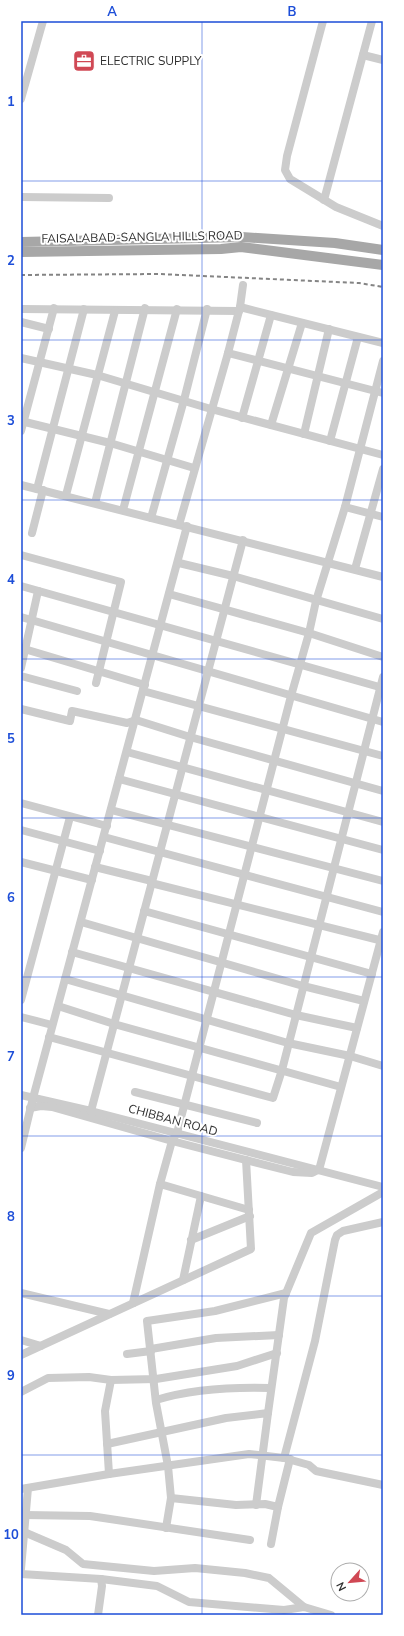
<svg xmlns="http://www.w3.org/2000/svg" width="404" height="1636" font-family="'Nunito Sans',sans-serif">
<rect width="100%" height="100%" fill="#fff"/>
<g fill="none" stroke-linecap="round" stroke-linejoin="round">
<g stroke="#ccc" stroke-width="8">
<path d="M323 21 287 156 285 170 290 179 336 207 383 226"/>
<path d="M363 55 383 60"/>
<path d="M21 99 43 21"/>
<path d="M21 197 109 198"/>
<path d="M324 200 372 21"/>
<path d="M240 307 383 343"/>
<path d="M21 309 239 311"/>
<path d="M21 322 49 329"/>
<path d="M228 353 383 393"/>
<path d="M21 358 97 375 211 409 383 455"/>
<path d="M242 418 271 315"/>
<path d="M21 421 110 443 194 468"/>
<path d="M271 425 302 323"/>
<path d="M21 431 54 308"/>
<path d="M304 434 329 329"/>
<path d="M330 441 358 337"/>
<path d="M21 485 383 577"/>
<path d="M37 489 84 309"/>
<path d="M66 495 115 311"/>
<path d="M95 503 145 308"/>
<path d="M345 507 383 517"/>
<path d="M123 510 177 309"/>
<path d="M151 518 184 400 207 309"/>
<path d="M179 525 228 353 240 307 243 285"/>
<path d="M32 533 43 490"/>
<path d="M21 555 121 582 96 683"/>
<path d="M179 563 233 576 383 619"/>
<path d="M355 569 383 469"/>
<path d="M21 586 383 688"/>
<path d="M169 594 309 633 383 657"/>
<path d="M21 617 383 722"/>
<path d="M21 648 145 685"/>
<path d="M21 668 38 591"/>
<path d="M21 676 77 691"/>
<path d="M143 691 383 756"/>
<path d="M21 709 70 721 72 711 127 723 136 720 190 737 383 791"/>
<path d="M127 752 383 822"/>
<path d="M119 779 383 850"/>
<path d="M21 803 107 826"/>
<path d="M111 810 383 881"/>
<path d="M21 830 100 851"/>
<path d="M104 837 383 912"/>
<path d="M21 862 92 880"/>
<path d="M95 867 152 881"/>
<path d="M151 883 383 941"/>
<path d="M144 911 372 974"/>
<path d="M81 922 303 986 364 1001"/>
<path d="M72 952 296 1015 357 1028"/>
<path d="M65 979 288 1043 350 1056 383 1066"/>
<path d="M21 1000 70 817"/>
<path d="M58 1006 114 1024 341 1087"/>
<path d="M21 1017 52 1025"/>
<path d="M49 1037 273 1098 282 1070 383 677"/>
<path d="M135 1092 257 1123"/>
<path d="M21 1095 91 1111 383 1187"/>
<path d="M30 1108 41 1106 52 1107 172 1141 293 1172 312 1173 318 1170"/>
<path d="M91 1111 243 540"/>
<path d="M21 1148 33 1098 187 526"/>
<path d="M319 1170 383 932"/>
<path d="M160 1184 201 1196"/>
<path d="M191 1240 250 1216"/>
<path d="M183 1280 201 1196 249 1210"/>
<path d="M21 1293 109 1314"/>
<path d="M133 1303 160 1184 172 1141 177 1133 291 696 309 633 316 601 345 507 383 361"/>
<path d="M21 1340 41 1346"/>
<path d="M151 1349 216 1338 279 1335"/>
<path d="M127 1354 151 1351"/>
<path d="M21 1355 251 1249 246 1160"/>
<path d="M21 1392 48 1378 89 1377 111 1380 156 1379 237 1366 277 1353"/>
<path d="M156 1400C192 1389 233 1387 270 1388"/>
<path d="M268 1413 284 1298 311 1233 383 1192"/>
<path d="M107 1444 226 1418 268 1413 256 1505"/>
<path d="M284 1458 315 1341 335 1240 337 1235 343 1231 383 1222"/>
<path d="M109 1474 105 1411 111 1380"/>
<path d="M21 1489 109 1474 249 1454 284 1458 309 1465 316 1471 383 1485"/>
<path d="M171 1498 236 1505 265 1504 278 1507 290 1459"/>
<path d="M25 1515 90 1516 250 1540"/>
<path d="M166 1528 171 1498 168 1466 156 1403 147 1321 215 1311 286 1293"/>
<path d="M24 1532 66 1550 83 1564 154 1571 195 1568 245 1573 269 1578 304 1607"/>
<path d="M271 1544 278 1507"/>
<path d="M21 1569 28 1488"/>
<path d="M21 1574 101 1579 157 1586 189 1602 284 1610 304 1607 331 1615"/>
<path d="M98 1615 102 1586 101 1579"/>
</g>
<g stroke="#a7a7a7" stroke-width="10">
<path d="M21 242 242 237 335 243 383 250"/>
<path d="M21 252 221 249 241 247 383 265"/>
</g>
<path stroke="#848484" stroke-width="2" stroke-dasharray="4 3" stroke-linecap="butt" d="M21 275 159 274 359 283 383 287"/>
</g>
<path fill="none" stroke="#1d4ed8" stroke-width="1" stroke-opacity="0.55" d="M202 21V1615M21 181H383M21 340H383M21 500H383M21 659H383M21 818H383M21 977H383M21 1136H383M21 1296H383M21 1455H383"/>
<defs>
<g id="office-square" transform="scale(1.15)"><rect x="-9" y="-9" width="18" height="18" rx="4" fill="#d04854" stroke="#fff"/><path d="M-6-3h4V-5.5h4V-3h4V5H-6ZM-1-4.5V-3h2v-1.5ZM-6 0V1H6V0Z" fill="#fff"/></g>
</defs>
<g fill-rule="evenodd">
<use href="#office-square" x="84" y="61"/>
</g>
<g text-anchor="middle" stroke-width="4" stroke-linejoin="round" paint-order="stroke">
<g font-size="12" fill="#2f2f2f" stroke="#fff" text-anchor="start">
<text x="100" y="65">ELECTRIC SUPPLY</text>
</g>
<g font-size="12" fill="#2f2f2f" stroke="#fff">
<text transform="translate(142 237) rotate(-1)" y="4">FAISALABAD-SANGLA HILLS ROAD</text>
<text transform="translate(173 1120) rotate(15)" y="4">CHIBBAN ROAD</text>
</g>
</g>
<rect width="404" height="1636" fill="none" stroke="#ffffff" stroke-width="44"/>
<g transform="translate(350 1582) rotate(243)"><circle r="19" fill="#ffffff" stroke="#acacac"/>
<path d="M0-3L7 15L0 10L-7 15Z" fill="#d04854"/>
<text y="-6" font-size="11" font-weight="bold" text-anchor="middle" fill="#2f2f2f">N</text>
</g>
<rect x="22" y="22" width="360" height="1592" fill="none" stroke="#1d4ed8" stroke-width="1.5"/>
<g font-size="13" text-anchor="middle" font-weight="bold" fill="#1d4ed8">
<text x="112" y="16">A</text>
<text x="292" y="16">B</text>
<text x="11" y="106">1</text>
<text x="11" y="265">2</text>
<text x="11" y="425">3</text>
<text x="11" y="584">4</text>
<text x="11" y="743">5</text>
<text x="11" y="902">6</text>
<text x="11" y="1061">7</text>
<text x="11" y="1221">8</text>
<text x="11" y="1380">9</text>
<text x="11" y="1539">10</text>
</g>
</svg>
